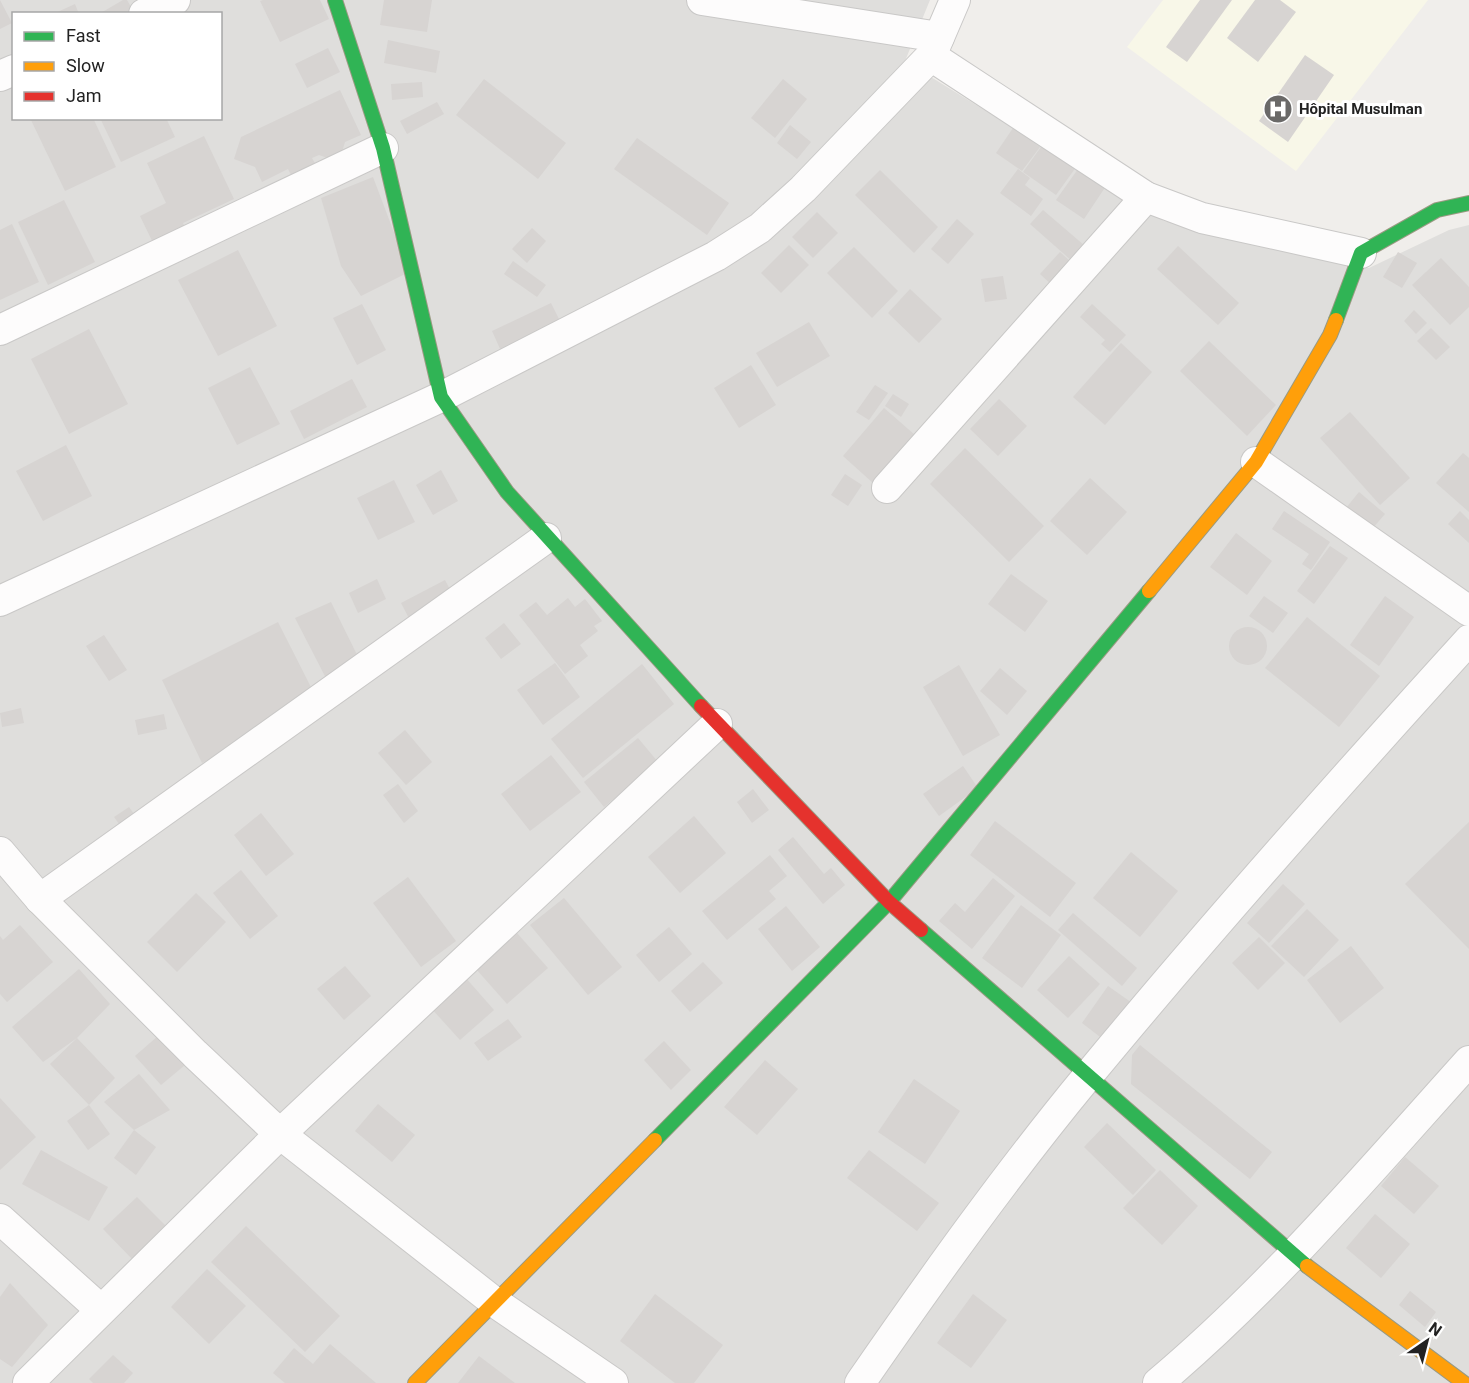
<svg xmlns="http://www.w3.org/2000/svg" width="1469" height="1383" font-family="Roboto,sans-serif">
<rect width="100%" height="100%" fill="#f0eeeb"/>
<path fill="#dfdedc" fill-rule="evenodd" d="M0 0H930L905 61 1164 221 1369 268 1449 230 1469 225V1383H0ZM14 14H220V118H14Z"/>
<path fill="#f8f7e8" d="M1163 0H1428L1296 171 1127 47Z"/>
<g fill="#d7d4d2">
<path d="M0 0 12 23 0 29Z"/>
<path d="M123 0H127L135 14H99Z"/>
<path d="M263 0H320L329 19 280 42 260 1Z"/>
<path d="M384 0H432L427 32 380 25Z"/>
<path d="M1200 0H1232L1187 62 1166 47Z"/>
<path d="M1255 0H1280L1296 12 1258 62 1227 38Z"/>
<path d="M75 4 79 14H53Z"/>
<path d="M388 40 440 51 436 73 384 63Z"/>
<path d="M328 48 340 72 307 88 295 64Z"/>
<path d="M1305 55 1334 75 1288 142 1259 121Z"/>
<path d="M484 79 566 143 538 179 456 115Z"/>
<path d="M783 79 807 99 775 138 751 118Z"/>
<path d="M422 82 423 97 392 100 391 84Z"/>
<path d="M340 90 361 135 345 142 339 162 319 155 312 158 316 165 292 177 288 169 262 182 255 167 234 159 241 137Z"/>
<path d="M437 102 444 114 407 134 400 121Z"/>
<path d="M30 118H93L116 167 65 191Z"/>
<path d="M100 118H166L175 137 121 162Z"/>
<path d="M790 125 811 142 797 159 777 143Z"/>
<path d="M1013 128 1040 147 1022 171 996 153Z"/>
<path d="M204 136 234 199 183 223 189 236 157 251 140 216 166 203 147 163Z"/>
<path d="M637 138 729 203 707 235 614 169Z"/>
<path d="M1046 140 1079 163 1056 195 1023 172Z"/>
<path d="M1083 162 1110 180 1084 219 1056 200Z"/>
<path d="M1018 169 1030 178 1025 185 1043 199 1031 216 1000 193Z"/>
<path d="M880 170 938 227 914 253 855 195Z"/>
<path d="M373 177 409 272 361 296 341 266 321 198Z"/>
<path d="M64 200 95 262 48 285 18 222Z"/>
<path d="M1043 210 1085 246 1072 261 1030 224Z"/>
<path d="M817 212 838 233 813 258 792 237Z"/>
<path d="M957 219 974 234 948 264 931 249Z"/>
<path d="M12 224 39 282 0 300V230Z"/>
<path d="M532 228 546 241 527 263 512 249Z"/>
<path d="M789 245 809 265 781 293 761 273Z"/>
<path d="M1178 246 1239 303 1218 325 1157 269Z"/>
<path d="M854 247 898 291 872 318 827 273Z"/>
<path d="M238 250 277 326 218 356 178 280Z"/>
<path d="M1060 252 1072 263 1052 285 1040 274Z"/>
<path d="M1398 252 1417 263 1402 288 1383 277Z"/>
<path d="M1441 258 1469 287V307L1450 325 1412 285Z"/>
<path d="M513 261 546 285 537 297 504 274Z"/>
<path d="M1003 276 1007 299 985 302 981 279Z"/>
<path d="M910 289 942 319 919 343 888 313Z"/>
<path d="M551 303 561 323 501 351 492 331Z"/>
<path d="M362 304 386 350 357 365 333 318Z"/>
<path d="M1092 304 1126 335 1110 352 1101 344 1105 340 1080 317Z"/>
<path d="M1414 310 1427 323 1416 334 1404 321Z"/>
<path d="M809 322 830 356 777 387 756 353Z"/>
<path d="M1431 328 1450 347 1436 360 1417 341Z"/>
<path d="M89 329 128 404 69 434 31 359Z"/>
<path d="M1209 341 1276 405 1247 436 1180 371Z"/>
<path d="M1121 343 1152 372 1105 425 1073 397Z"/>
<path d="M751 365 776 405 739 428 714 388Z"/>
<path d="M250 367 280 424 237 445 208 388Z"/>
<path d="M352 379 367 407 304 439 290 411Z"/>
<path d="M875 385 888 393 869 420 856 412Z"/>
<path d="M893 394 909 404 901 417 885 406Z"/>
<path d="M999 399 1027 426 998 456 970 429Z"/>
<path d="M884 408 915 435 873 483 843 456Z"/>
<path d="M1350 412 1410 478 1380 505 1320 438Z"/>
<path d="M66 445 92 496 43 521 16 471Z"/>
<path d="M965 448 1044 526 1009 562 930 484Z"/>
<path d="M1463 453 1469 458V512L1436 483Z"/>
<path d="M441 470 458 501 433 515 416 485Z"/>
<path d="M845 474 862 485 848 506 831 495Z"/>
<path d="M1090 478 1127 512 1087 555 1050 521Z"/>
<path d="M394 480 415 522 378 540 357 498Z"/>
<path d="M1359 492 1385 514 1372 529 1346 508Z"/>
<path d="M1284 511 1330 542 1311 570 1302 564 1309 554 1272 529Z"/>
<path d="M1460 511 1469 520V543L1448 524Z"/>
<path d="M1236 533 1272 561 1247 595 1210 567Z"/>
<path d="M1330 546 1348 558 1314 604 1297 591Z"/>
<path d="M1011 574 1048 601 1025 632 988 604Z"/>
<path d="M377 579 386 599 358 613 349 593Z"/>
<path d="M445 580 456 601 412 624 401 603Z"/>
<path d="M1264 596 1288 613 1273 633 1249 616Z"/>
<path d="M1385 596 1414 617 1379 666 1350 645Z"/>
<path d="M568 598 575 607 585 599 602 621 594 626 598 631 580 645 588 656 565 674 519 615 536 602 547 615Z"/>
<path d="M331 602 363 667 329 684 295 618Z"/>
<path d="M1307 617 1380 676 1339 727 1265 668Z"/>
<path d="M278 622 319 703 202 763 162 680Z"/>
<path d="M504 623 521 644 501 659 485 638Z"/>
<circle cx="1248" cy="646" r="19"/>
<path d="M104 635 127 670 109 681 86 646Z"/>
<path d="M555 663 580 697 543 725 517 690Z"/>
<path d="M642 664 674 704 583 778 551 739Z"/>
<path d="M959 665 1000 735 963 756 923 687Z"/>
<path d="M1000 668 1027 691 1007 715 980 691Z"/>
<path d="M21 708 24 723 2 727 0 713Z"/>
<path d="M164 714 167 729 138 735 135 720Z"/>
<path d="M405 730 432 762 406 785 378 753Z"/>
<path d="M638 738 658 762 604 807 584 782Z"/>
<path d="M551 755 581 792 530 831 501 794Z"/>
<path d="M963 766 978 788 939 816 923 794Z"/>
<path d="M398 784 418 811 404 823 383 795Z"/>
<path d="M753 789 769 810 752 823 737 802Z"/>
<path d="M129 807 137 818 130 839 114 817Z"/>
<path d="M261 813 294 854 266 876 234 835Z"/>
<path d="M694 816 726 853 680 893 648 857Z"/>
<path d="M995 821 1076 883 1050 917 970 855Z"/>
<path d="M1469 822V949L1405 884Z"/>
<path d="M793 837 824 874 831 868 845 885 823 904 778 850Z"/>
<path d="M1131 852 1178 891 1140 937 1093 898Z"/>
<path d="M770 855 787 876 769 891 776 899 727 940 702 911Z"/>
<path d="M241 870 278 916 250 939 213 893Z"/>
<path d="M408 877 456 941 421 967 373 903Z"/>
<path d="M993 878 1015 896 972 949 939 921 955 903 965 912Z"/>
<path d="M1283 884 1305 904 1269 943 1247 923Z"/>
<path d="M196 893 226 922 177 972 147 942Z"/>
<path d="M564 898 622 967 588 995 530 925Z"/>
<path d="M1021 905 1061 935 1022 988 982 958Z"/>
<path d="M786 906 820 947 792 971 758 929Z"/>
<path d="M1307 909 1339 940 1304 977 1271 946Z"/>
<path d="M1073 913 1137 968 1122 986 1058 930Z"/>
<path d="M20 925 53 962 7 1002 0 994V936L3 940Z"/>
<path d="M669 927 692 954 659 982 636 955Z"/>
<path d="M517 933 548 968 507 1004 476 969Z"/>
<path d="M1259 937 1285 963 1258 990 1232 963Z"/>
<path d="M1351 946 1384 988 1340 1023 1307 980Z"/>
<path d="M1069 956 1100 984 1068 1018 1037 990Z"/>
<path d="M703 962 723 983 690 1012 671 991Z"/>
<path d="M345 966 371 996 344 1020 317 989Z"/>
<path d="M79 969 110 1004 77 1038 115 1078 89 1105 50 1064 77 1038 43 1062 12 1027Z"/>
<path d="M465 977 494 1010 460 1040 431 1008Z"/>
<path d="M1108 986 1135 1005 1108 1043 1082 1023Z"/>
<path d="M508 1019 522 1037 488 1061 474 1043Z"/>
<path d="M158 1036 185 1065 161 1085 135 1056Z"/>
<path d="M664 1041 691 1070 671 1090 644 1060Z"/>
<path d="M1140 1045 1272 1152 1250 1179 1131 1084 1132 1055Z"/>
<path d="M765 1060 798 1089 757 1135 724 1107Z"/>
<path d="M139 1074 170 1110 134 1130 104 1102Z"/>
<path d="M914 1079 960 1111 925 1164 878 1132Z"/>
<path d="M0 1098 36 1137 0 1170Z"/>
<path d="M378 1104 415 1135 392 1162 355 1131Z"/>
<path d="M89 1105 110 1134 88 1150 67 1121Z"/>
<path d="M1107 1123 1156 1170 1133 1195 1084 1147Z"/>
<path d="M134 1130 156 1147 136 1175 114 1158Z"/>
<path d="M41 1150 108 1187 89 1221 22 1184Z"/>
<path d="M869 1150 939 1203 917 1231 847 1178Z"/>
<path d="M1405 1157 1439 1186 1414 1214 1381 1186Z"/>
<path d="M1160 1170 1198 1206 1162 1245 1123 1208Z"/>
<path d="M137 1197 169 1229 135 1262 103 1229Z"/>
<path d="M1375 1214 1410 1244 1381 1278 1346 1248Z"/>
<path d="M246 1226 340 1316 305 1352 211 1262Z"/>
<path d="M207 1269 246 1306 209 1344 171 1307Z"/>
<path d="M10 1283 48 1325 12 1367 0 1359V1297Z"/>
<path d="M1410 1291 1436 1312 1425 1327 1399 1305Z"/>
<path d="M655 1294 723 1345 694 1383H675L620 1341Z"/>
<path d="M973 1294 1007 1320 971 1368 937 1343Z"/>
<path d="M330 1344 376 1383H285L273 1373 294 1348 313 1364Z"/>
<path d="M113 1355 133 1373 124 1383H93L89 1379Z"/>
<path d="M479 1356 515 1383H458Z"/>
</g>
<g fill="none" stroke-linecap="round" stroke-linejoin="round">
<g stroke="#c9c8c7" stroke-width="32">
<g id="street">
<path d="M702 0 939 37"/>
<path d="M144 14 175 0"/>
<path d="M931 56 1146 197 1202 218 1361 253"/>
<path d="M0 76 14 70"/>
<path d="M0 330 383 148"/>
<path d="M1256 462 1469 611"/>
<path d="M887 488 1146 197"/>
<path d="M0 601 441 397 716 256 760 228 803 189 931 56 955 0"/>
<path d="M0 852 40 899 195 1054 280 1134 493 1301 613 1383"/>
<path d="M40 899 546 538"/>
<path d="M0 1219 101 1310"/>
<path d="M28 1383 280 1134 717 724"/>
<path d="M860 1383C932 1279 1006 1175 1087 1077 1210 928 1339 783 1469 640"/>
<path d="M1158 1383C1272 1287 1369 1172 1469 1061"/>
</g>
</g>
<g stroke="#999a82" stroke-width="16">
<g id="fast">
<path d="M335 0 383 148 441 397 507 492 701 706"/>
<path d="M1336 320 1361 253 1437 210 1469 203"/>
<path d="M921 930 1307 1266"/>
<path d="M655 1140 889 902 1149 591"/>
</g>
</g>
<g stroke="#999a82" stroke-width="16">
<g id="slow">
<path d="M1149 591 1256 462 1330 335 1336 320"/>
<path d="M1307 1266 1464 1383"/>
<path d="M415 1383 655 1140"/>
</g>
</g>
<g stroke="#999a82" stroke-width="16">
<path id="jam" d="M701 706 889 902 921 930"/>
</g>
<use href="#street" stroke="#fdfcfc" stroke-width="30"/>
<use href="#fast" stroke="#30b455" stroke-width="14"/>
<use href="#slow" stroke="#ff9f0a" stroke-width="14"/>
<use href="#jam" stroke="#e5322d" stroke-width="14"/>
</g>
<defs>
<g id="hospital-disc" transform="scale(1.5)"><circle r="9.5" fill="#6a6968" stroke="#fff"/><path d="M-5-5h3v3.5h4V-5h3V5h-3V1.5h-4V5h-3Z" fill="#fff"/></g>
</defs>
<g fill-rule="evenodd">
<use href="#hospital-disc" x="1278" y="109"/>
</g>
<g text-anchor="middle" stroke-width="6" stroke-linejoin="round" paint-order="stroke">
<g font-size="15" font-weight="bold" fill="#222" stroke="#fff" text-anchor="start">
<text x="1299" y="114">Hôpital Musulman</text>
</g>
</g>
<rect x="12" y="12" width="210" height="108" fill="#ffffff" stroke="#a7a7a7" stroke-width="1.5"/>
<rect x="24" y="32" width="30" height="9" fill="#30b455" stroke="#a7a7a7" stroke-width="1.5"/>
<text x="66" y="42" font-size="18" fill="#222222">Fast</text>
<rect x="24" y="62" width="30" height="9" fill="#ff9f0a" stroke="#a7a7a7" stroke-width="1.5"/>
<text x="66" y="72" font-size="18" fill="#222222">Slow</text>
<rect x="24" y="92" width="30" height="9" fill="#e5322d" stroke="#a7a7a7" stroke-width="1.5"/>
<text x="66" y="102" font-size="18" fill="#222222">Jam</text>
<g transform="translate(1427 1341) rotate(35)" stroke="#ffffff" stroke-width="4.5" paint-order="stroke">
<path d="M0-4.5L10 22L0 15L-10 22Z" fill="#222222"/>
<text y="-9" font-size="16" font-weight="bold" text-anchor="middle" fill="#222222">N</text>
</g>
</svg>
